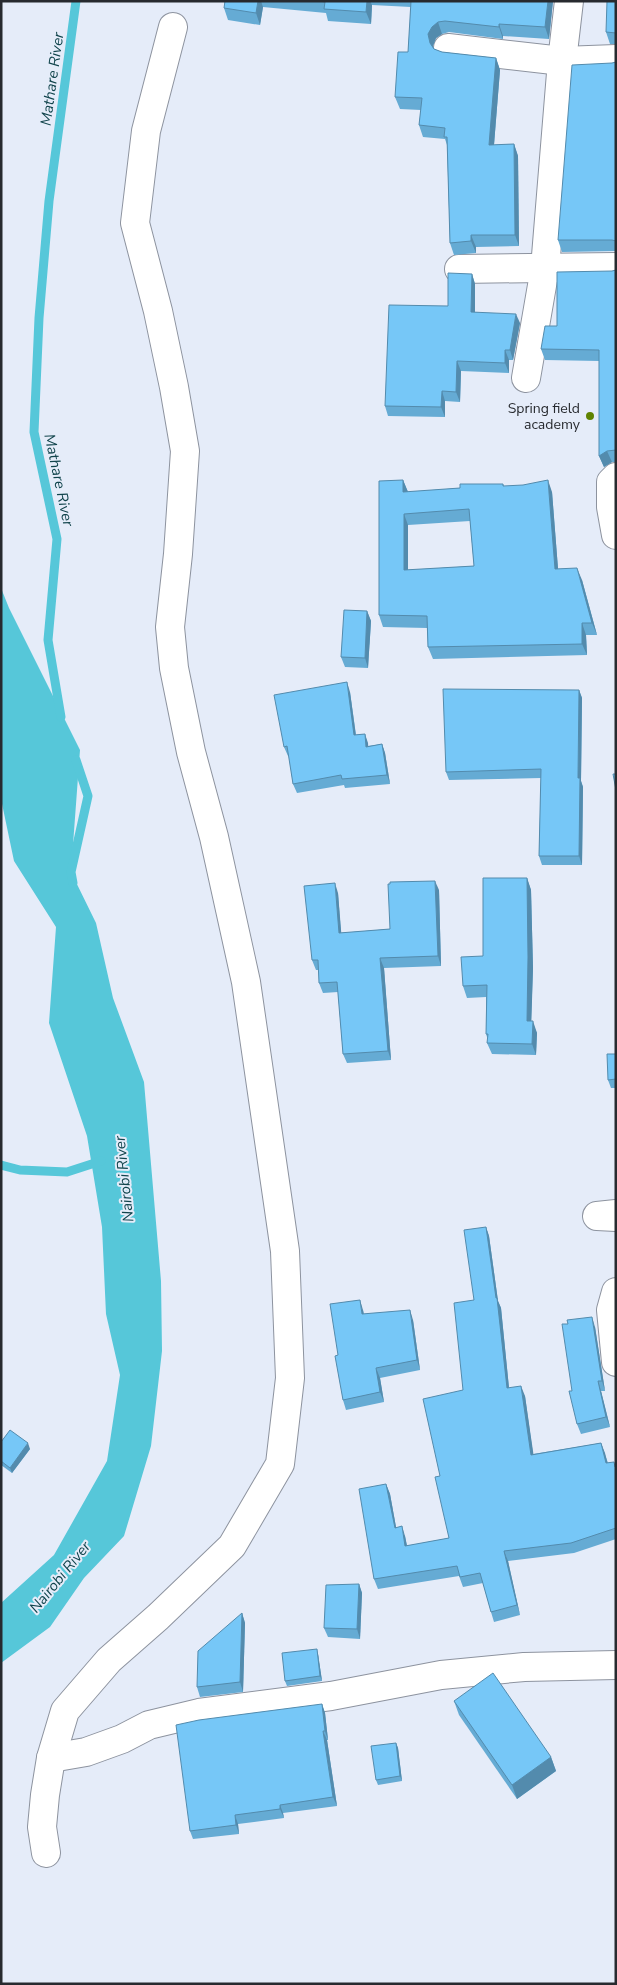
<svg xmlns="http://www.w3.org/2000/svg" width="617" height="1985" font-family="'Nunito Sans',sans-serif">
<rect width="100%" height="100%" fill="#e5ecf9"/>
<path fill="#56c7d9" d="M1 588 9 608 80 750 71 872 96 923 113 998 144 1082 161 1281 162 1351 151 1446 124 1536 84 1578 50 1627 1 1663V1603L54 1555 107 1461 120 1375 106 1314 102 1227 87 1136 49 1023 56 927 14 861 1 799Z"/>
<g fill="none" stroke-linecap="round" stroke-linejoin="round">
<g stroke="#56c7d9" stroke-width="9">
<path d="M61 717 48 640 57 539 34 432 39 318 49 201 76 1"/>
<path d="M73 883 71 872 88 796 76 760"/>
<path d="M1 1165 20 1170 67 1172 101 1161"/>
</g>
<g stroke="#8d939f" stroke-width="30">
<g id="minor">
<path d="M448 48 562 61 616 59"/>
<path d="M459 269 616 267"/>
<path d="M526 378 545 268 562 61 569 1"/>
<path d="M616 477 611 482V507L616 535"/>
<path d="M616 1214 597 1216 616 1217"/>
<path d="M616 1292 611 1310 616 1362"/>
<path d="M51 1758 86 1752 122 1739 149 1725 199 1713 331 1696 441 1675 524 1667 616 1665"/>
<path d="M46 1853 42 1827 45 1795 51 1758 65 1711 109 1660 158 1617 232 1546 280 1464 290 1378 285 1251 246 982 214 837 191 752 174 668 170 627 178 554 185 451 174 387 158 311 135 223 146 131 173 27"/>
</g>
</g>
<use href="#minor" stroke="#fff" stroke-width="28"/>
</g>
<g fill="#65abd4" fill-rule="evenodd">
<path d="M225 1H553L549 39 503 36V39L449 32 442 34 436 38 433 46 434 49 442 52 496 58 500 70 494 145 514 144 518 156 519 246 476 247V253L454 255 450 243 447 145 445 139 423 137 419 125 421 110 400 109 395 97 408 52 411 7 372 5 371 24 328 21 326 13 263 7 260 25 228 20 224 8Z"/>
<path d="M616 1V44H610L606 32Z"/>
<path d="M616 62V251L562 252 558 240 612 63Z"/>
<path d="M616 270V462H612L604 467 599 456V361L545 360 541 349 557 326 612 271Z"/>
<path d="M472 274 475 284V312L520 323 513 360H509V373L461 371 460 402 445 401V417L388 416 385 406 448 306Z"/>
<path d="M403 480 408 492 460 488 503 484 504 486 552 492 558 569 582 580 597 635H586L587 655 433 659 428 647 427 628 383 627 379 615ZM470 521 474 566 408 570V525Z"/>
<path d="M367 611 371 621 368 668 345 667 341 657Z"/>
<path d="M579 690 582 698 581 781 583 787 582 865H542L539 856 541 778 449 780 446 772Z"/>
<path d="M350 692 356 735 365 734 368 746 382 744 385 753 390 784 345 788 344 785 297 793 293 784 289 756H288L284 747Z"/>
<path d="M527 878 531 890 533 968 531 1021 537 1033 536 1055 492 1054 487 1043 488 1040 486 1034V997L467 998 463 986 483 956Z"/>
<path d="M439 890 441 966 384 968 391 1060 347 1063 343 1054 338 992 323 993 319 983V970H316L312 960 338 893 341 933 390 929Z"/>
<path d="M616 1054V1088H611L608 1080Z"/>
<path d="M486 1227 489 1236 498 1301 501 1308 509 1388 525 1396 533 1454 601 1443 608 1463 616 1466V1539L574 1553 508 1561 520 1615 494 1622 491 1612 483 1583 463 1587 459 1576 378 1589 374 1579 386 1484 390 1494 396 1527 405 1536 407 1546 449 1538 440 1476 463 1390 474 1300Z"/>
<path d="M363 1310 364 1314 413 1320 420 1370 380 1378 384 1402 346 1410 343 1400 338 1355Z"/>
<path d="M595 1327 605 1391H601L610 1427 581 1434 577 1424 572 1391Z"/>
<path d="M1 1442 30 1449 12 1473 1 1465Z"/>
<path d="M359 1584 362 1593 360 1639 328 1637 324 1628Z"/>
<path d="M242 1613 245 1623 243 1692 200 1697 197 1687Z"/>
<path d="M318 1654 322 1681 287 1686 285 1681Z"/>
<path d="M454 1701 551 1757 556 1771 517 1799 459 1715Z"/>
<path d="M322 1704 325 1713 328 1740H327L337 1806 283 1813 284 1818 238 1824 239 1834 193 1839 190 1831Z"/>
<path d="M396 1743 398 1748 402 1781 378 1785 376 1780Z"/>
</g>
<g fill="#538bad">
<path d="M258 1H261L263 7 260 25 256 13Z"/>
<path d="M367 1H370L372 5 371 24 366 12Z"/>
<path d="M548 1H553L549 39 545 27Z"/>
<path d="M438 22 442 34 436 38 433 46 434 55 430 43 428 34 432 27Z"/>
<path d="M499 24 503 36V39L499 27Z"/>
<path d="M496 58 500 70 493 157 489 145Z"/>
<path d="M514 144 518 156 519 246 515 235Z"/>
<path d="M471 235 476 247V253L471 241Z"/>
<path d="M472 274 475 284V322L471 312Z"/>
<path d="M516 314 520 323 513 360 510 350Z"/>
<path d="M505 350 509 360V373L505 363Z"/>
<path d="M457 361 461 371 460 402 456 392Z"/>
<path d="M442 391 445 401V417L441 407Z"/>
<path d="M607 451 612 462 604 467 599 456Z"/>
<path d="M403 480 408 492H403Z"/>
<path d="M548 480 552 492 559 581 555 569Z"/>
<path d="M404 514 408 525V582L404 570Z"/>
<path d="M577 568 582 580 597 635 592 623Z"/>
<path d="M367 611 371 621 368 668 365 658Z"/>
<path d="M582 623 586 635 587 655 582 644Z"/>
<path d="M347 682 350 692 357 744 354 735Z"/>
<path d="M579 690 582 698 581 781 583 787 582 865 579 856 578 778Z"/>
<path d="M365 734 368 743 369 756 366 747Z"/>
<path d="M382 744 385 753 390 784 387 775Z"/>
<path d="M527 878 531 890 533 968 531 1033 527 1021Z"/>
<path d="M435 881 439 890 441 966 438 956Z"/>
<path d="M335 883 338 893 342 942 339 933Z"/>
<path d="M380 958 384 968 391 1060 388 1051Z"/>
<path d="M533 1021 537 1033 536 1055 532 1044Z"/>
<path d="M486 1227 489 1236 498 1301 501 1308 510 1398 507 1388 496 1298Z"/>
<path d="M360 1300 363 1310 365 1324 362 1314Z"/>
<path d="M410 1310 413 1320 420 1370 417 1360Z"/>
<path d="M592 1317 595 1327 605 1391 602 1381Z"/>
<path d="M376 1368 380 1378 384 1402 380 1392Z"/>
<path d="M598 1381 601 1391 610 1427 606 1417Z"/>
<path d="M521 1386 525 1396 535 1465 531 1455Z"/>
<path d="M28 1443 30 1449 12 1473 10 1468Z"/>
<path d="M601 1443 605 1453 610 1473 606 1463Z"/>
<path d="M386 1484 390 1494 398 1538 395 1528Z"/>
<path d="M402 1526 405 1536 409 1556 405 1546Z"/>
<path d="M504 1551 508 1561 520 1615 517 1605Z"/>
<path d="M359 1584 362 1593 360 1639 357 1629Z"/>
<path d="M242 1613 245 1623 243 1692 240 1682Z"/>
<path d="M317 1649 318 1654 322 1681 320 1676Z"/>
<path d="M322 1704 325 1713 328 1740 325 1731Z"/>
<path d="M323 1731 327 1740 337 1806 333 1797Z"/>
<path d="M396 1743 398 1748 402 1781 400 1776Z"/>
<path d="M551 1757 556 1771 517 1799 512 1785Z"/>
<path d="M280 1805 283 1813 284 1818 280 1809Z"/>
<path d="M235 1815 238 1824 239 1834 236 1825Z"/>
</g>
<g fill="#76c7f7" stroke="#538bad" fill-rule="evenodd">
<path d="M225 1H258L256 13 224 8Z"/>
<path d="M319 1H367L366 12 324 9 325 2Z"/>
<path d="M411 1H548L545 27 499 24V27L445 21 438 22 432 27 428 34 430 43 434 49 442 52 496 58 489 145 514 144 515 235H471V241L450 243 447 137H444L445 128 419 125 422 98 395 97 398 52H408Z"/>
<path d="M607 1H616V33L606 32Z"/>
<path d="M616 62V241L612 240H558L572 65 612 63Z"/>
<path d="M616 270V450L607 451 599 456V350L541 349 545 326H557V272L612 271Z"/>
<path d="M448 273 472 274 471 312 516 314 510 350H505V363L457 361 456 392 442 391 441 407 385 406 389 305 448 306Z"/>
<path d="M403 480V492L460 488V484H503V486L523 485 548 480 555 569 577 568 592 623H582V644L428 647 427 616 379 615V481ZM469 509 474 566 404 570V514Z"/>
<path d="M344 610 367 611 365 658 341 657Z"/>
<path d="M347 682 354 735 365 734 366 747 382 744 387 775 342 779 341 775 293 784 287 746 284 747 274 695Z"/>
<path d="M443 689 579 690 578 778H580L579 856H539L541 769 446 772Z"/>
<path d="M613 774H616V790Z"/>
<path d="M483 878H527L528 957 527 1021H533L532 1044 487 1043 488 1034H486L487 985 463 986 461 957 483 956Z"/>
<path d="M435 881 438 956 380 958 388 1051 343 1054 337 982 319 983 318 960H312L304 886 335 883 339 933 390 929 388 884H390V882Z"/>
<path d="M607 1054H616V1079L608 1080Z"/>
<path d="M486 1227 496 1298H497L507 1388 521 1386 531 1455 601 1443 606 1463 614 1462 615 1467H616V1528L571 1543 504 1551 517 1605 491 1612 480 1573 460 1577 457 1566 374 1579 359 1489 386 1484 395 1528 402 1526 405 1546 449 1538 435 1477 440 1476 423 1399 463 1390 454 1303 474 1300 464 1230Z"/>
<path d="M360 1300 362 1314 410 1310 417 1360 376 1368 380 1392 343 1400 335 1356 338 1355 330 1304Z"/>
<path d="M592 1317 602 1381H598L606 1417 577 1424 569 1391H572L562 1324H568L567 1320Z"/>
<path d="M10 1430 28 1443 10 1468 1 1461V1442Z"/>
<path d="M359 1584 357 1629 324 1628 326 1585Z"/>
<path d="M242 1613 240 1682 197 1687 198 1651Z"/>
<path d="M317 1649 320 1676 285 1681 282 1653Z"/>
<path d="M493 1673 551 1757 512 1785 454 1701Z"/>
<path d="M322 1704 325 1731H323L333 1797 280 1805V1809L235 1815 236 1825 190 1831 176 1725 199 1720Z"/>
<path d="M396 1743 400 1776 376 1780 371 1746Z"/>
</g>
<circle fill="#5f8301" stroke="#e5ecf9" stroke-width="2" cx="590" cy="416" r="5"/>
<g text-anchor="middle" stroke-width="4" stroke-linejoin="round" paint-order="stroke">
<g font-size="14" fill="#272a2f" stroke="#e5ecf9" text-anchor="end">
<text x="580" y="413">Spring field<tspan x="580" dy="16">academy</tspan></text>
</g>
<g font-size="15" font-style="italic" fill="#11444c" stroke="#e5ecf9">
<text transform="translate(52 79) rotate(-82)" y="5">Mathare River</text>
<text transform="translate(59 480) rotate(78)" y="5">Mathare River</text>
<text transform="translate(124 1179) rotate(-96)" y="5">Nairobi River</text>
<text transform="translate(60 1577) rotate(-51)" y="5">Nairobi River</text>
</g>
</g>
<rect width="617" height="1985" fill="none" stroke="#272a2f" stroke-width="5"/>
</svg>
